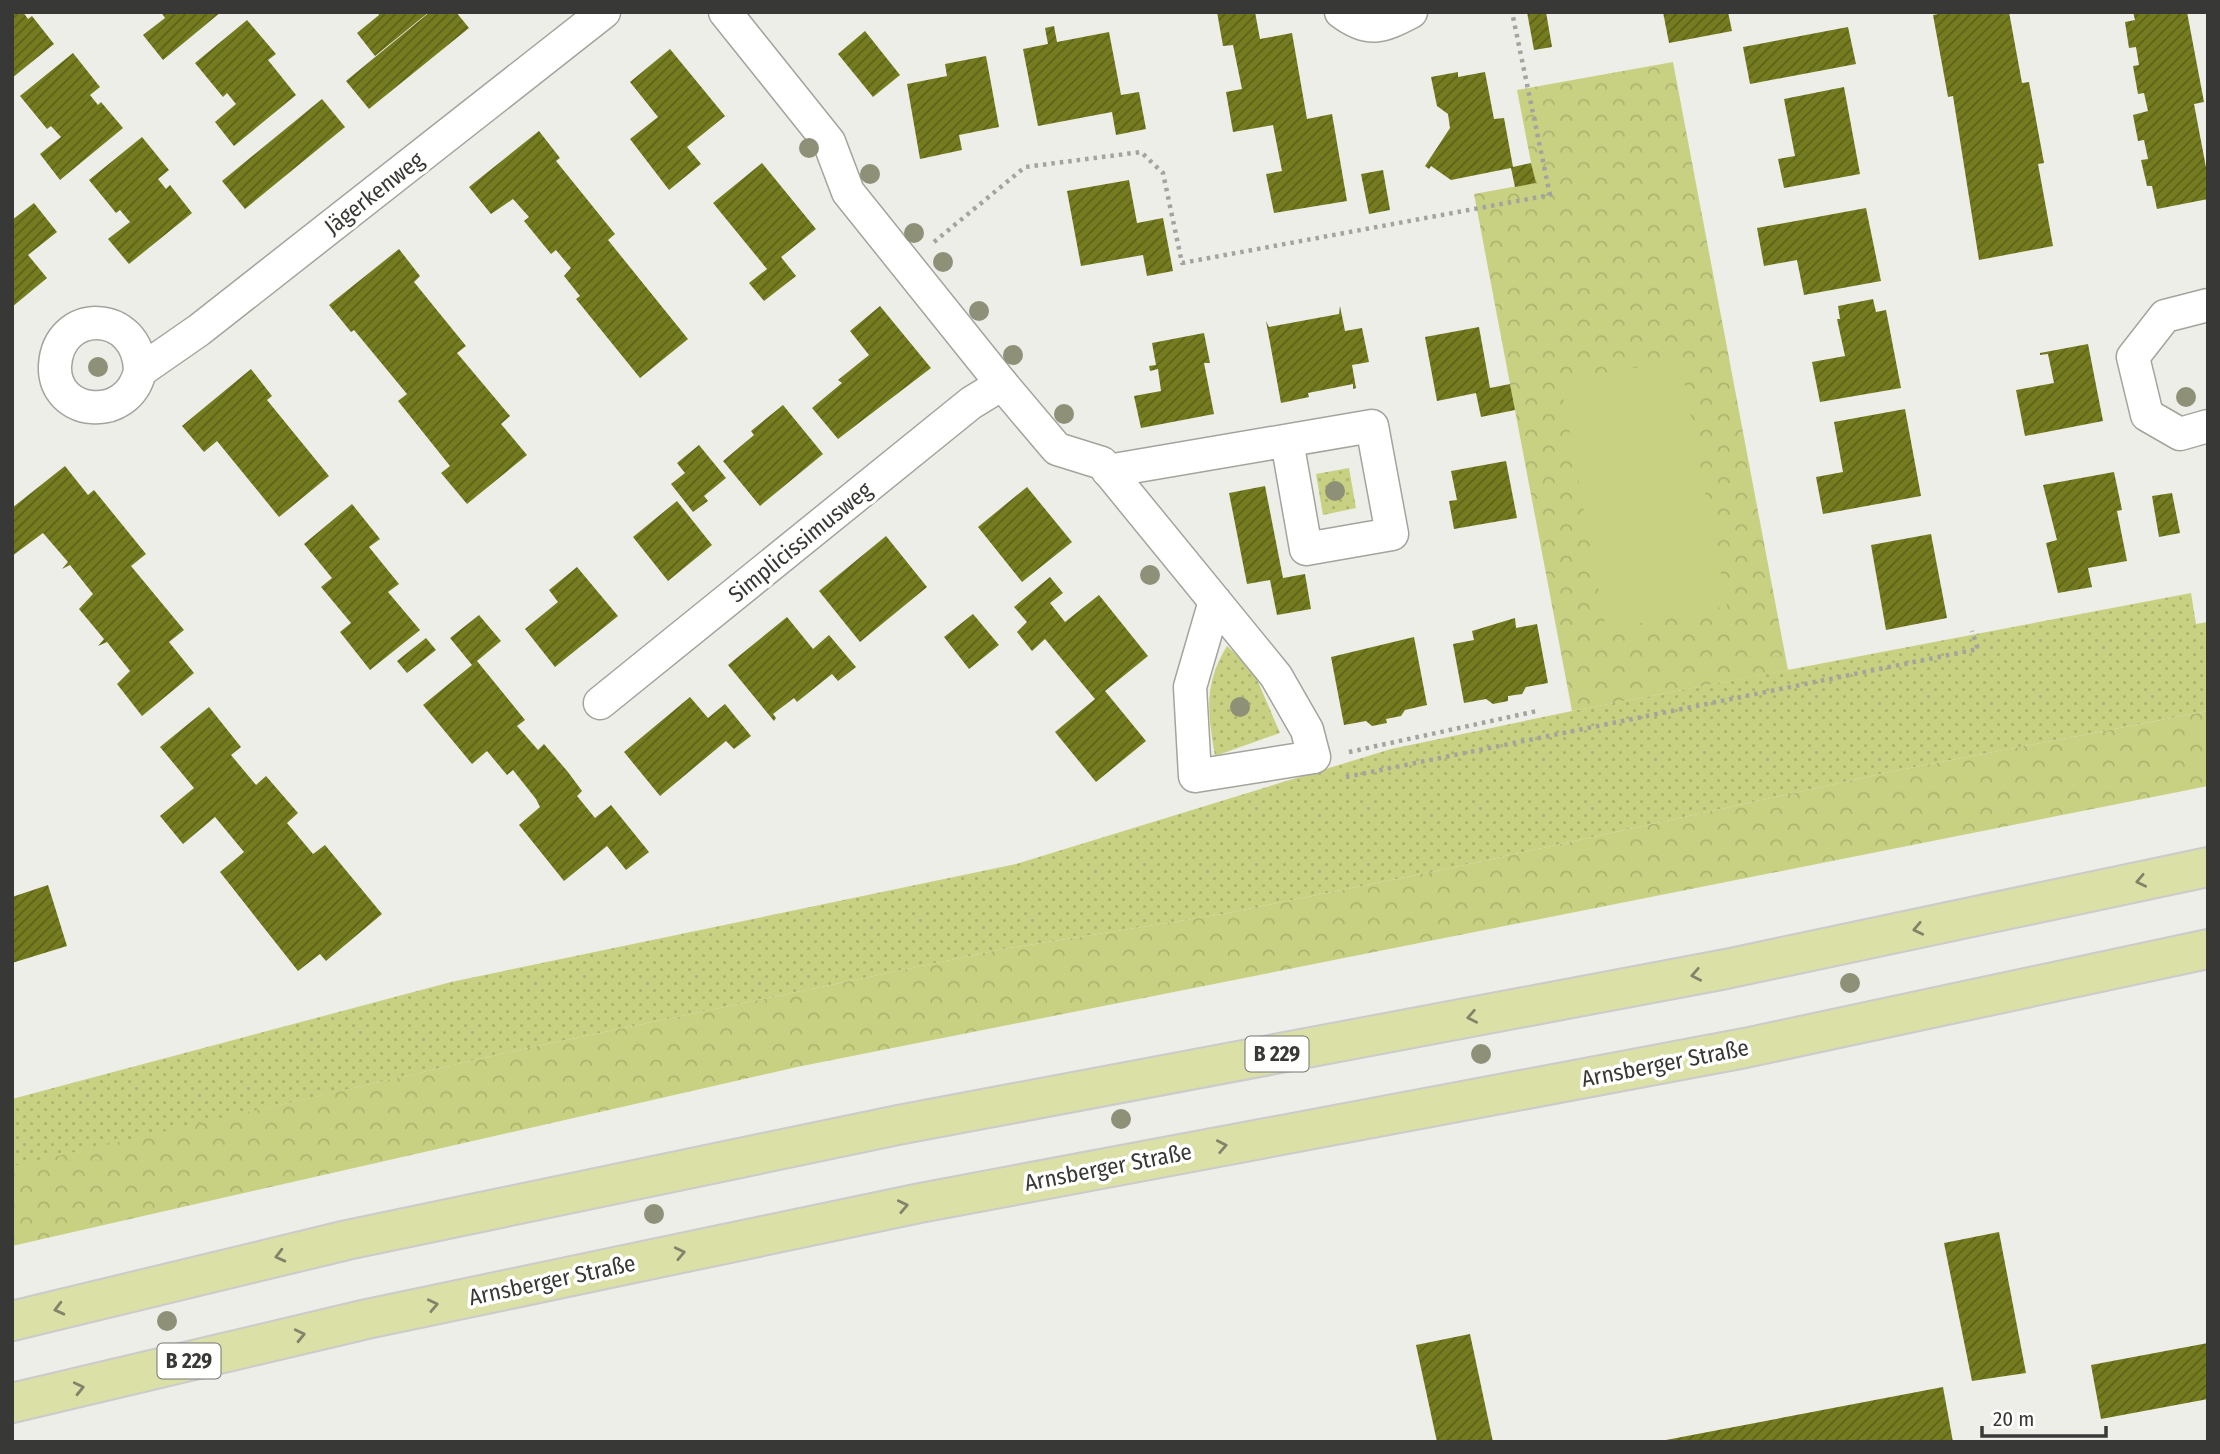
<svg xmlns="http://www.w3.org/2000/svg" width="2220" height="1454" font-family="'Fira Sans Condensed',sans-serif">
<defs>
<pattern id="grass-dots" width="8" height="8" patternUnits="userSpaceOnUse" patternTransform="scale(1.75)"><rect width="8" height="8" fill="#c8d181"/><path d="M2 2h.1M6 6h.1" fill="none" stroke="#adb470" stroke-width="1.8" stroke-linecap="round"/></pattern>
<pattern id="forest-crowns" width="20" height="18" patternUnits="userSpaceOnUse" patternTransform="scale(1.75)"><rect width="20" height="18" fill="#c8d181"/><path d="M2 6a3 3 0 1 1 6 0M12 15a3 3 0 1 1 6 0" fill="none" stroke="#adb470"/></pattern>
<pattern id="building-hatch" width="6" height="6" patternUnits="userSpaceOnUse" patternTransform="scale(1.75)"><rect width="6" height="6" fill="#757c1f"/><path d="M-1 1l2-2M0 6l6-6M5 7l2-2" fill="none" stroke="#5c611b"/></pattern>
</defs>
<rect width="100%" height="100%" fill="#edeee7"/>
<g fill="url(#grass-dots)">
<path d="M1349 468 1356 508 1323 515 1316 474Z"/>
<path d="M2191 593 2196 624 2208 622V711L1894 771 1446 869 1223 914 1003 949 523 1049 12 1167V1099L451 982 1016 864 1391 749 1572 711Z"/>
<path d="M1227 646 1253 670 1280 733 1215 756C1208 713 1203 685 1227 646Z"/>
</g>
<g fill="url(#forest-crowns)">
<path d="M1673 62 1788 670 1572 711 1474 194 1535 183 1517 90Z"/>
<path d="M2208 711V786L797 1067 12 1246 14 1166 523 1049 1003 949 1223 914 1446 869 1894 771Z"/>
</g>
<path fill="#c8d181" d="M1680 360 1727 606 1606 630 1560 381Z"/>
<g fill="url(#building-hatch)">
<path d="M12 12H23L28 19 32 16 54 44 12 78Z"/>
<path d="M161 12H221L163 60 143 35 165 18Z"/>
<path d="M377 12H429L375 56 357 33 379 15Z"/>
<path d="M430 12H456L469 28 369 109 346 81Z"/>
<path d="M1217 12H1255L1260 39 1292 33 1307 119 1332 114 1347 201 1274 213 1266 174 1282 171 1273 125 1233 132 1226 92 1242 89 1233 45 1223 46Z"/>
<path d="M1527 12H1546L1552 47 1534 50Z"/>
<path d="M1663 12H1728L1732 31 1669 43Z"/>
<path d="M1949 12H2009L2022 83 2029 82 2044 163 2038 164 2053 246 1979 260 1953 96 1948 97 1933 15Z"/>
<path d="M2133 12H2187L2204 102 2194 104 2208 178V199L2157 209 2152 186H2147L2141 160 2148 159 2144 140 2138 141 2133 115 2148 111 2144 93 2138 94 2133 66 2139 65 2136 47 2129 48 2125 22 2135 20Z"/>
<path d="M247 20 276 54 268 60 296 95 234 146 215 122 236 104 227 93 223 97 195 63Z"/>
<path d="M1054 26 1057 42 1109 32 1121 95 1139 92 1146 129 1116 135 1112 112 1038 126 1023 49 1048 44 1045 28Z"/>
<path d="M1848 27 1856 64 1750 84 1743 47Z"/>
<path d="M865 31 900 75 873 97 838 54Z"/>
<path d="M670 49 725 116 687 147 701 164 669 190 630 139 658 117 630 82Z"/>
<path d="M73 53 100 87 90 95 98 105 101 102 123 128 60 180 40 154 61 137 51 126 47 129 20 96Z"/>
<path d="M986 56 999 127 959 135 962 150 920 159 907 84 947 76 945 64Z"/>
<path d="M1458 72V77L1485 72 1494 119 1504 118 1513 167 1531 163 1536 183 1515 187 1511 168 1451 180 1431 166 1429 169 1425 166 1450 128 1448 114 1437 106 1431 77Z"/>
<path d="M1844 87 1860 174 1784 188 1778 159 1795 156 1784 99Z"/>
<path d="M322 99 345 127 245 209 222 181Z"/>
<path d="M539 131 560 158 556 161 615 234 608 240 688 339 640 378 576 299 580 296 564 276 571 268 556 250 551 254 524 221 529 217 513 199 491 214 469 187Z"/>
<path d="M142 137 169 170 158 179 166 189 170 185 192 213 129 264 108 239 130 222 120 210 116 213 89 180Z"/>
<path d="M762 163 816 229 781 257 796 276 764 301 749 283 767 269 713 203Z"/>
<path d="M1383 170 1390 210 1369 214 1361 174Z"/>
<path d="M1129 180 1137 223 1163 218 1173 271 1147 276 1143 255 1081 266 1067 191Z"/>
<path d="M34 203 57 232 28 255 47 278 12 307V220Z"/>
<path d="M1866 208 1881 281 1804 295 1797 260 1764 266 1757 228Z"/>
<path d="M399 249 420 276 414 282 466 346 457 353 510 416 501 424 527 455 467 504 441 473 450 466 398 401 407 394 354 330 351 332 329 305Z"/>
<path d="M1873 299 1876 312 1886 310 1901 388 1820 402 1812 362 1845 356 1837 319H1840L1838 306Z"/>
<path d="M880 306 931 368 838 439 812 408 842 383 838 380 869 355 850 331Z"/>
<path d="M1340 306 1345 331 1362 328 1369 362 1352 365 1356 388 1353 389V384L1308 393 1309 397 1281 403 1266 321 1269 327 1339 314Z"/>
<path d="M1479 327 1490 388 1510 384 1515 410 1481 417 1476 393 1437 401 1425 337Z"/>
<path d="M1204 333 1210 363H1204L1214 414 1141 428 1134 396 1161 391 1158 369 1150 371 1149 366 1156 365 1152 343Z"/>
<path d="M2088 344 2103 421 2025 436 2016 390 2054 383 2048 354 2040 355V353Z"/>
<path d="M251 369 272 396 267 400 329 476 279 517 217 441 204 452 182 426Z"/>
<path d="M783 405 823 454 760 506 723 461 754 435 751 431Z"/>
<path d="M1905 409 1921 496 1823 514 1816 477 1843 472 1834 422Z"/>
<path d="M699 445 726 478 704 496 708 501 693 512 671 484 685 473 677 463Z"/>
<path d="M1506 461 1517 518 1454 529 1449 501 1457 500 1451 471Z"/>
<path d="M65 466 88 495 94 490 146 554 131 566 184 630 169 642 194 673 142 716 117 684 130 671 107 642 98 646 104 639 79 609 93 594 70 565 62 569 68 562 43 533 12 556V508Z"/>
<path d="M2114 472 2122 510 2117 511 2127 561 2088 568 2092 587 2058 593 2046 543 2057 540 2043 485Z"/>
<path d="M1265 486 1283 578 1305 574 1311 609 1277 615 1270 580 1247 584 1229 493Z"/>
<path d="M1027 487 1072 542 1022 582 978 527Z"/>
<path d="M2172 493 2180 533 2159 537 2152 496Z"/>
<path d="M677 501 712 545 668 581 633 537Z"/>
<path d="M352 504 380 539 369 547 399 584 388 592 420 630 370 670 340 632 351 623 321 587 332 578 304 544Z"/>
<path d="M1931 534 1947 618 1886 630 1871 545Z"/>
<path d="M886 536 927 587 860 642 819 591Z"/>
<path d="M577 567 618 616 555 667 525 629 558 602 549 590Z"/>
<path d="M1050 577 1063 593 1050 603 1065 622 1099 595 1148 656 1105 691 1146 741 1096 782 1055 732 1095 699 1045 639 1032 651 1017 632 1027 622 1014 607Z"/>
<path d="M973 614 999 645 969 669 944 637Z"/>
<path d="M479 615 501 641 477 661 525 720 517 726 538 750 544 744 568 772 582 791 577 796 595 818 611 805 649 852 626 870 607 846 564 881 519 825 540 807 536 799 513 770 507 775 487 751 472 764 423 705 472 665 450 638Z"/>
<path d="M787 617 813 649 829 635 856 667 838 681 832 674 797 702 794 698 773 714 776 718 774 721 728 665Z"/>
<path d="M1515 618 1516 628 1537 624 1548 683 1526 687 1522 694 1508 696V701L1493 704 1486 699 1464 703 1453 644 1474 640 1472 631Z"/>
<path d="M1414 637 1427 705 1405 710 1401 716 1386 719 1387 723 1372 726 1366 721 1344 725 1331 657Z"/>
<path d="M426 638 436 650 407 673 397 661Z"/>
<path d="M690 697 708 718 725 704 751 736 734 749 726 741 660 796 624 752Z"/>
<path d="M209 707 241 747 231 755 256 785 266 776 298 813 287 823 313 854 325 845 382 914 326 961 320 954 298 971 220 872 244 852 215 817 183 844 160 816 194 788 160 747Z"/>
<path d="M48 885 67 946 12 963V897Z"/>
<path d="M1999 1232 2026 1373 1972 1381 1944 1243Z"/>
<path d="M1470 1334 1493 1442H1437L1416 1345Z"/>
<path d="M2208 1343V1399L2101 1419 2091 1365Z"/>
<path d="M1943 1387 1953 1442H1666V1440Z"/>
</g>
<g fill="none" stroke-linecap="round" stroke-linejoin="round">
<g stroke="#a3a49d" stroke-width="35">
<g id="minor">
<path d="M725 12 829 142 848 192 1002 384 1057 449 1102 463 1276 676 1307 730 1314 757 1195 776 1190 687 1215 601"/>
<path d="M1341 12C1369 33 1382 27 1411 12"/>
<path d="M2208 305 2165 316 2133 357 2147 415 2180 434 2208 426"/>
<path d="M140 371C139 309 58 307 55 366 53 416 128 424 140 371L199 330 604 12"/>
<path d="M1108 471 1372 426 1392 534 1306 549 1287 441"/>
<path d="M600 703 971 403 1002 384"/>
</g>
</g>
<g stroke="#cbcbcb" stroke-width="42">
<g id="primary">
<path d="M12 1321 347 1240 898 1125 1726 969 2208 867"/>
<path d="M12 1403 367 1319 920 1203 1745 1048 2208 949"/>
</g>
</g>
<g stroke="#a3a49f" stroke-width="4.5" stroke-dasharray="3.5 5" stroke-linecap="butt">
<path d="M934 242 1025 167 1141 152 1163 173 1182 263 1550 195 1512 12"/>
<path d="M1349 752 1537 711"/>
<path d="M1346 777 1978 649 1972 631"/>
</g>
<use href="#minor" stroke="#fff" stroke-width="32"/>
<use href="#primary" stroke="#dbe0a7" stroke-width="38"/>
</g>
<g fill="#8e9078">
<circle cx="809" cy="148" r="10"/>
<circle cx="870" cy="174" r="10"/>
<circle cx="914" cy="233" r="10"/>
<circle cx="943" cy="262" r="10"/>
<circle cx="979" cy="311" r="10"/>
<circle cx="1013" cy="355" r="10"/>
<circle cx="98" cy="367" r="10"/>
<circle cx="2186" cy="397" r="10"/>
<circle cx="1064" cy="414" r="10"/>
<circle cx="1335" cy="491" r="10"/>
<circle cx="1150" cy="575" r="10"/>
<circle cx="1240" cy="707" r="10"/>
<circle cx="1850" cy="983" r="10"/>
<circle cx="1481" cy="1054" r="10"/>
<circle cx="1121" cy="1119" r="10"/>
<circle cx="654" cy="1214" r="10"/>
<circle cx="167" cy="1321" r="10"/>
</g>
<defs><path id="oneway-chevron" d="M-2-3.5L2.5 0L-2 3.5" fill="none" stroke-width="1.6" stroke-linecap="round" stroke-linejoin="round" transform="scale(1.75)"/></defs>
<g stroke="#818469">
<use href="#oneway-chevron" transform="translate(2141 881) rotate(168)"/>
<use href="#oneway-chevron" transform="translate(1918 929) rotate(168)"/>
<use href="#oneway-chevron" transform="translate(1696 975) rotate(169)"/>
<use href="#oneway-chevron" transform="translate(1472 1017) rotate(169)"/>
<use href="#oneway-chevron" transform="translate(1222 1146) rotate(-11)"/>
<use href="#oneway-chevron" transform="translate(903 1206) rotate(-12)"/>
<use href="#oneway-chevron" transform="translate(680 1253) rotate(-12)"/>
<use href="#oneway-chevron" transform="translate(280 1256) rotate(166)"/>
<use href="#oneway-chevron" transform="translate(433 1305) rotate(-12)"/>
<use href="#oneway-chevron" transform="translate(59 1309) rotate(166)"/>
<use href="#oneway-chevron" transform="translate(300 1335) rotate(-13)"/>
<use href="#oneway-chevron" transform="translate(79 1388) rotate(-13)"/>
</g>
<g text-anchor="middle" stroke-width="7" stroke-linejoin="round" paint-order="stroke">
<g fill="#fffffe" stroke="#747472" stroke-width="2">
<rect x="1245.5" y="1036.5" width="63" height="35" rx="5"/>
<rect x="157.5" y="1343.5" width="63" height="35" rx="5"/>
</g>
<g font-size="21" font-weight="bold" fill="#383836">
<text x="1277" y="1061">B 229</text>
<text x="189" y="1368">B 229</text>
</g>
<g font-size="23" fill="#383836" stroke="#fffffe">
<text transform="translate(374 193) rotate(-38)" y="8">Jägerkenweg</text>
<text transform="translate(800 542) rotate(-39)" y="8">Simplicissimusweg</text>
<text transform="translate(1665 1063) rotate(-11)" y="8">Arnsberger Straße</text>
<text transform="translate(1108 1167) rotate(-11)" y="8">Arnsberger Straße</text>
<text transform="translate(552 1280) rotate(-12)" y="8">Arnsberger Straße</text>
</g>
</g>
<rect width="2220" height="1454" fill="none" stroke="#383836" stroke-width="28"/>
<path d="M1982 1426v10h124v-10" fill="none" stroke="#383836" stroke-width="3.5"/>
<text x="1993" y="1426" font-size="21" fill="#383836" stroke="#fffffe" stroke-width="5" paint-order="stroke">20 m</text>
</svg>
